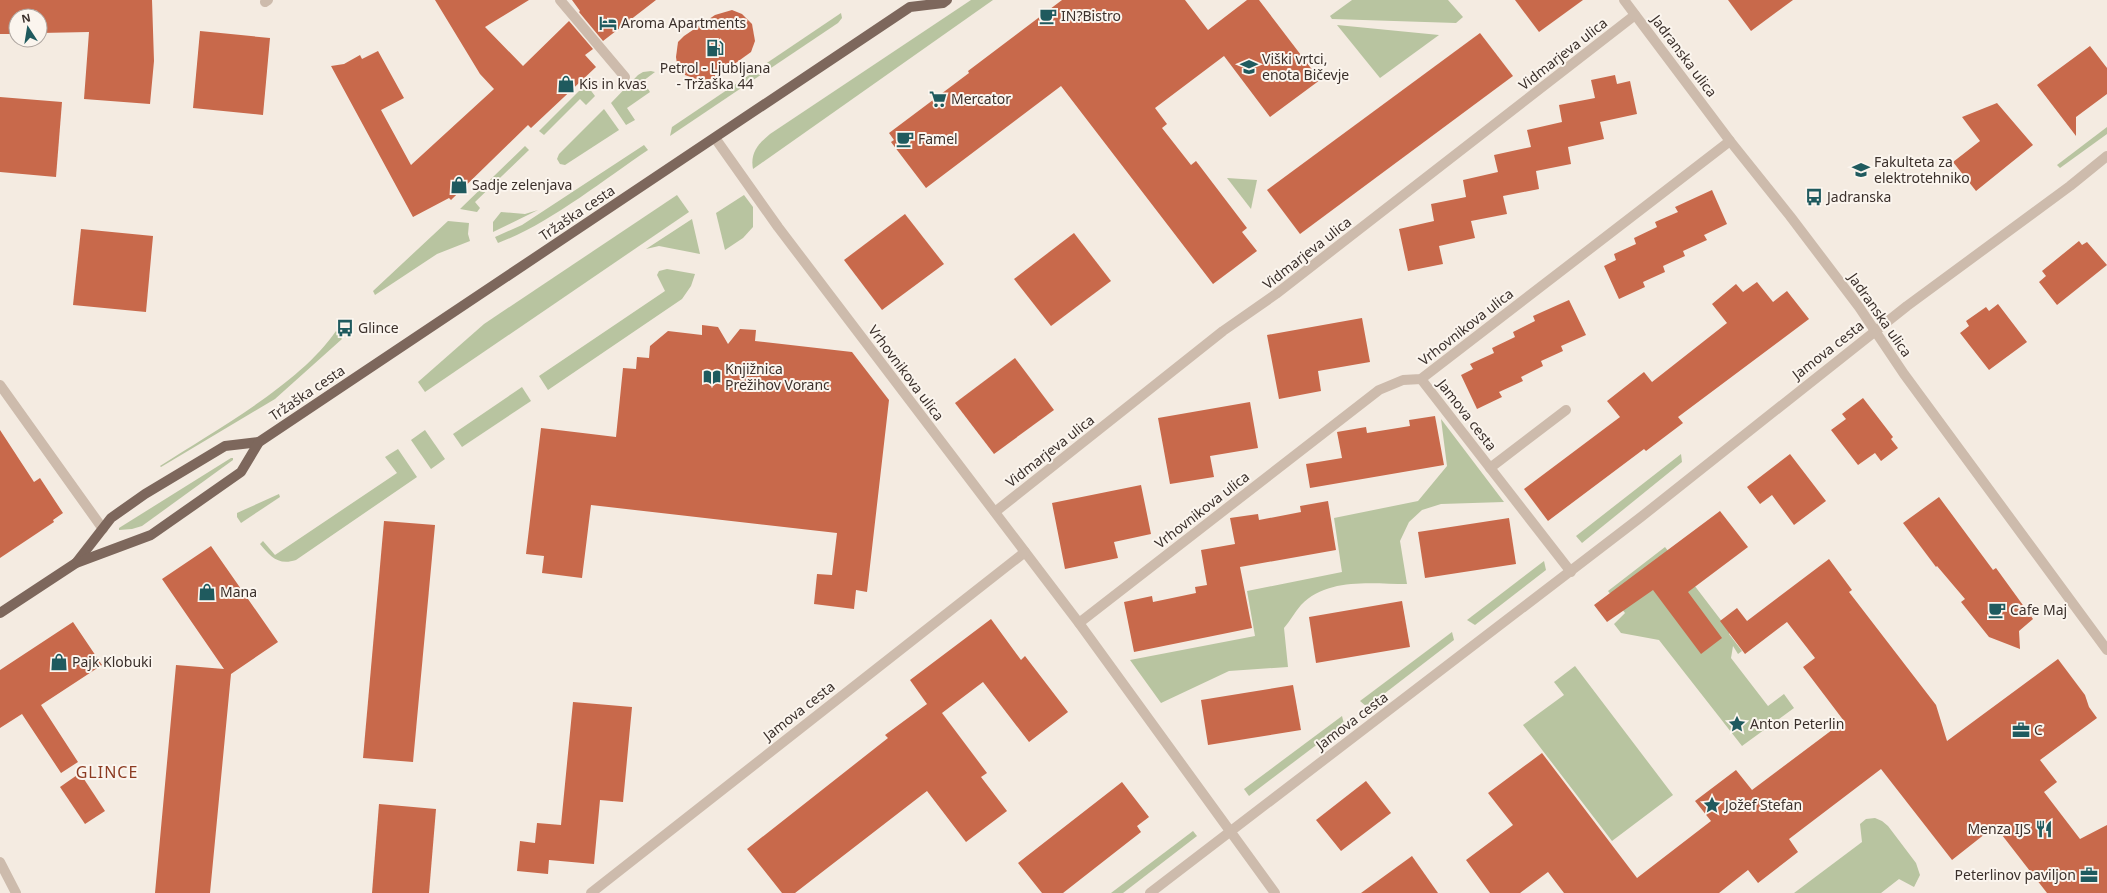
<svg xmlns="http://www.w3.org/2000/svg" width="2107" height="893" font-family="'Noto Sans',sans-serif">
<rect width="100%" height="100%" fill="#f4ebe1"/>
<g fill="#b8c4a0">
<path d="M971 0H993L753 169C750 153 758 144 770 134Z"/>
<path d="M1352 0H1448L1463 17 1456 23 1332 19 1330 16Z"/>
<path d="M841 13 842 18 838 23 670 136 672 127Z"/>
<path d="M1337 25 1439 35 1380 78Z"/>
<path d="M651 71 655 72 643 81 650 92 627 108 635 120 626 125 611 103 638 75 643 72Z"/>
<path d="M586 84 595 96 586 105 580 99 544 135 539 131Z"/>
<path d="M604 109 619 130 565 165 560 164 557 159 559 154Z"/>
<path d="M2107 127V134L2060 168 2057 165Z"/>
<path d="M644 145 648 150C602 181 549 224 498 243L495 237 522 225Z"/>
<path d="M525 146 529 150 475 202 480 208 477 212 460 209Z"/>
<path d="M1227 178 1257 180 1251 209Z"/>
<path d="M677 195 689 212 425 392 418 382 484 324Z"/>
<path d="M744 195 753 207V227L743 238 725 250 716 213Z"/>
<path d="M538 210 493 232V222L501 212 525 214Z"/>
<path d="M692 219 700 254 659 246 646 249Z"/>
<path d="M448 221 469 223 468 234 470 241 437 254 375 295 373 291Z"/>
<path d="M667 269 695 274 691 286 682 299 548 390 539 376 665 291 657 275 659 271Z"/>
<path d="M336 331 342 339 275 399 161 467 160 466C215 430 299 385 336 331Z"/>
<path d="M522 387 531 401 462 447 453 434Z"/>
<path d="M1441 419 1504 502 1441 504 1422 510 1409 522 1400 541 1407 584C1372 584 1328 577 1301 605 1295 612 1290 621 1284 628L1288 667 1229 671 1161 703 1130 660 1255 636 1247 591 1342 572 1334 518 1418 501 1447 466Z"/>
<path d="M425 430 445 459 431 469 411 440Z"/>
<path d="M398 449 417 477 296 560C278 566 270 556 260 544L263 541 275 555 397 473 385 457Z"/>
<path d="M1681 454 1682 462 1582 543 1576 536Z"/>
<path d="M231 458H233V460L142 526 132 529 119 530V528Z"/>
<path d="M279 494 280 497 241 523 237 517V513Z"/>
<path d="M1665 547 1730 632 1729 634 1742 651 1738 654 1733 646 1731 658 1768 706 1784 694 1794 708 1742 746 1659 640 1621 633 1614 624 1625 613 1608 591Z"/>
<path d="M1544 561 1546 570 1475 625 1467 620Z"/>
<path d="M1452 632 1454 640 1367 707 1360 701Z"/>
<path d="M1575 666 1673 795 1612 841 1523 725 1564 695 1554 682Z"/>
<path d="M1342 716 1344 724 1249 796 1244 789Z"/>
<path d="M1875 818 1882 821 1888 826 1916 863 1920 875 1914 887 1899 879 1881 893H1794L1862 842 1860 824 1866 819Z"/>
<path d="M1193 831 1197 836 1123 893H1111Z"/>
</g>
<g fill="#c8694b">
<path d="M0 0H152L154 61 150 104 84 99 89 32 40 33V16H16V34H0Z"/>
<path d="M435 0H529L485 27 523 66 569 21 593 49 585 55 596 67 531 128 528 125 451 200 449 198 413 217 331 66 344 64 360 55 362 59 378 51 404 98 381 110 411 165 494 89 480 74Z"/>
<path d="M572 0H656L603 41 579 12 580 11Z"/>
<path d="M1062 0H1185L1208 30 1247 0H1259L1320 80 1270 117 1224 56 1155 108 1167 124 1162 128 1191 165 1196 161 1247 228 1242 232 1257 251 1213 284 1061 86 926 188 891 142 894 140 889 133 969 73 968 71Z"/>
<path d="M1515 0H1583L1539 32Z"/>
<path d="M1728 0H1793L1751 31Z"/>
<path d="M732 10 742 14 752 24 755 41 751 52 715 78 702 81 685 75 677 64 676 57 678 42 684 36 715 15Z"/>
<path d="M200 31 270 38 263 115 193 108Z"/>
<path d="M1480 33 1513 76 1300 234 1267 190Z"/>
<path d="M2090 46 2107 68V94L2076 117V136L2037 85Z"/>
<path d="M1615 75 1617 84 1630 81 1637 114 1600 122 1604 139 1568 147 1571 164 1536 171 1539 189 1503 196 1507 214 1471 221 1475 238 1439 246 1443 264 1408 271 1399 229 1434 221 1431 204 1466 197 1463 180 1498 172 1494 155 1531 147 1527 130 1562 122 1559 105 1595 98 1591 80Z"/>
<path d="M0 97 62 102 56 177 0 172Z"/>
<path d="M1997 103 2033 145 1976 191 1953 162 1980 141 1962 117Z"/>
<path d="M1712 190 1727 224 1704 235 1707 240 1683 251 1685 256 1663 266 1665 272 1643 282 1645 287 1619 299 1604 266 1616 260 1614 254 1636 244 1634 238 1657 227 1655 222 1678 212 1675 207Z"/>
<path d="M905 214 944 264 882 310 844 260Z"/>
<path d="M81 229 153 236 146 312 73 305Z"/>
<path d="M1074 233 1111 281 1051 326 1014 279Z"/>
<path d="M2079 241 2082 245 2087 242 2107 265 2057 305 2039 282 2046 276 2042 271Z"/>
<path d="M1757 282 1773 302 1787 291 1809 319 1678 417 1683 423 1646 451 1644 449 1548 521 1524 489 1620 417 1607 401 1644 372 1652 382 1727 323 1712 304 1736 284 1743 292Z"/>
<path d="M1569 300 1586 335 1561 346 1563 351 1541 361 1543 366 1521 377 1523 381 1499 392 1502 397 1477 409 1461 375 1473 369 1470 364 1494 353 1492 348 1515 337 1513 332 1535 321 1533 316Z"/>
<path d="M1998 304 2027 342 1989 370 1960 333 1969 326 1966 321 1986 307 1989 311Z"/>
<path d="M1362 318 1370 362 1318 371 1321 391 1279 399 1267 335Z"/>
<path d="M702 325 718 327 728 344 740 329 756 330 755 341 852 352 889 400 867 592 856 590 854 609 814 604 817 574 832 575 837 533 591 505 582 578 542 573 544 556 526 554 541 428 616 437 623 368 636 369 637 357 649 358 650 346 668 331 702 335Z"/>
<path d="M1015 358 1054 410 994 454 955 403Z"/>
<path d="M1863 398 1893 437 1891 439 1898 448 1881 461 1875 453 1858 465 1831 430 1846 419 1842 414Z"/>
<path d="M1250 402 1258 448 1210 456 1214 477 1170 484 1158 418Z"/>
<path d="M1435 416 1444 465 1310 488 1306 464 1342 458 1337 432 1366 427 1367 433 1410 426 1409 420Z"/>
<path d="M0 430 34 482 40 478 63 513 53 520 54 522 0 558Z"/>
<path d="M1790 454 1826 501 1794 525 1772 495 1760 504 1747 487Z"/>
<path d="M1141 485 1151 534 1114 542 1118 558 1065 569 1052 503Z"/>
<path d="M1939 497 1993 570 1996 568 2033 619 2019 631 2020 649 1989 637 1961 602 1965 599 1937 566 1936 567 1903 523Z"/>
<path d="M1328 501 1336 550 1240 567 1252 628 1134 652 1124 602 1152 596 1153 602 1196 593 1195 587 1207 585 1201 550 1235 544 1230 518 1258 514 1259 520 1301 512 1300 506Z"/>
<path d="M1720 511 1748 547 1688 592 1722 638 1701 654 1653 590 1607 622 1594 605Z"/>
<path d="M1509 518 1516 564 1425 578 1418 532Z"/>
<path d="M384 521 435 525 413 762 363 758Z"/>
<path d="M211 546 278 642 231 674 210 893H155L176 665 224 669 162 579Z"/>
<path d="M1829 559 1852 590 1849 592 1936 705 1947 741 2058 659 2085 695 2089 707 2097 718 2040 760 2057 782 2044 792 2080 839 2107 825V893H2047L1995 826 1952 860 1881 769 1789 839 1798 852 1758 883 1748 870 1719 893H1564L1548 872 1520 893H1490L1466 860 1513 825 1488 793 1542 753 1637 878 1711 821 1695 801 1736 770 1752 790 1844 721 1803 667 1815 658 1787 622 1745 654 1720 621 1737 608 1747 621Z"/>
<path d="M1402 601 1410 647 1316 663 1309 617Z"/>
<path d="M991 619 1021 660 1025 656 1068 712 1029 742 983 682 942 713 987 773 981 777 1007 811 966 842 927 791 795 893H782L747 849 888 738 885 735 927 704 910 680Z"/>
<path d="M73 622 102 665 41 705 78 762 61 773 22 714 0 728V670Z"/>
<path d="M1293 685 1301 730 1208 745 1201 700Z"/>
<path d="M573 702 632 707 623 802 600 800 594 864 549 860 548 874 517 871 520 841 535 843 537 823 561 825Z"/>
<path d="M80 773 105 811 85 824 60 787Z"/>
<path d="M1366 781 1391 813 1341 851 1316 820Z"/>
<path d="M1122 782 1149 817 1137 826 1141 832 1063 893H1042L1018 863Z"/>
<path d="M379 804 436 809 429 893H372Z"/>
<path d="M1412 856 1438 893H1361Z"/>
</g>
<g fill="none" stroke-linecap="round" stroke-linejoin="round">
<g stroke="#cdbbac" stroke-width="10">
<path d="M560 0 625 77"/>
<path d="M265 2 268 0"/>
<path d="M715 138 778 227 1079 623 1275 893"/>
<path d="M1421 379 1571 572"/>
<path d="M0 385 103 529"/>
<path d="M1490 468 1566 410"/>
<path d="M995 512 1223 331 1276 294 1635 15"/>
<path d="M1079 623 1379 390 1403 380 1421 379 1730 141"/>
<path d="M0 862 16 893"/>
<path d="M591 893 1025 552"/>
</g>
<g stroke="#cdbbac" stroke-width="10">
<path d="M1624 0 1730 141 1790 216 1859 307 1904 374 2107 650"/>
<path d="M1150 893 1641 517 1907 306 2070 186 2107 156"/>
</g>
<g stroke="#7d675c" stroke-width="10">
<path d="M76 563 111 518 145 494 225 446 259 442"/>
<path d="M0 613 76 563 151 535 241 472 259 442 910 7 943 3 947 0"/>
</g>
</g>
<defs>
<g id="cafe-bare" transform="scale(1.38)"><path d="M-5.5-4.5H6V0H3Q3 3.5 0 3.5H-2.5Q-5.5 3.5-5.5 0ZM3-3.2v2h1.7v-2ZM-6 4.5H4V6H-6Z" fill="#1f5a5e" stroke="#fbf5ee" stroke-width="2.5" paint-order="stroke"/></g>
<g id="hotel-bare" transform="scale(1.38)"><path d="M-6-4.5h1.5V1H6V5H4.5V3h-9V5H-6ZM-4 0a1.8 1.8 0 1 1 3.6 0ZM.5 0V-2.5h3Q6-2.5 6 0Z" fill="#1f5a5e" stroke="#fbf5ee" stroke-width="2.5" paint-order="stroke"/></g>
<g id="fuel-bare" transform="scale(1.38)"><path d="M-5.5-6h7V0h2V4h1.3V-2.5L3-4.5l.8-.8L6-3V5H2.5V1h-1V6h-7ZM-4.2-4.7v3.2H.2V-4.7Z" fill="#1f5a5e" stroke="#fbf5ee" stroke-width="2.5" paint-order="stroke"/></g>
<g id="school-bare" transform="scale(1.38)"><path d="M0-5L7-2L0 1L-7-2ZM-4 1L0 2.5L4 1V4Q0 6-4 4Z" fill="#1f5a5e" stroke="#fbf5ee" stroke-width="2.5" paint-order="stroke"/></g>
<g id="shop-bare" transform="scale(1.38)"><path d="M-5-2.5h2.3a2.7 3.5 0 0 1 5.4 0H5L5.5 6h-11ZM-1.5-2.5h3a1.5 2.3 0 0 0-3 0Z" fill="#1f5a5e" stroke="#fbf5ee" stroke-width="2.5" paint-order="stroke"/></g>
<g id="supermarket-bare" transform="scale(1.38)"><path d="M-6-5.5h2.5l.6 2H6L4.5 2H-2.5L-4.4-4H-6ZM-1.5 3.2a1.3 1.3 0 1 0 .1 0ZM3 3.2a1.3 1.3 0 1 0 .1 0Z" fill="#1f5a5e" stroke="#fbf5ee" stroke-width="2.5" paint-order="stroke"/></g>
<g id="university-bare" transform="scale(1.38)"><path d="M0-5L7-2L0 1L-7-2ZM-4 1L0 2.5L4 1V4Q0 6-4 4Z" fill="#1f5a5e" stroke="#fbf5ee" stroke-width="2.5" paint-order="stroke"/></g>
<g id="bus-bare" transform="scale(1.38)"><path d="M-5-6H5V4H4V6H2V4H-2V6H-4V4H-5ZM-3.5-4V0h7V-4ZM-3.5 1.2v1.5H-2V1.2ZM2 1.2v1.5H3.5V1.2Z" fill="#1f5a5e" stroke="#fbf5ee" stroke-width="2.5" paint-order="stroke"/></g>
<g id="library-bare" transform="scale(1.38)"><path d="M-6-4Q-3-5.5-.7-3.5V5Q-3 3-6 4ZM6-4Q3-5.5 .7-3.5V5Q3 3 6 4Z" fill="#1f5a5e" stroke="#fbf5ee" stroke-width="2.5" paint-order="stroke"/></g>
<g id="sight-bare" transform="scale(1.38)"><path d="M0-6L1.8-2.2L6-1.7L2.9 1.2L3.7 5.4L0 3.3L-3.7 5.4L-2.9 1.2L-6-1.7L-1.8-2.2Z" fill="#1f5a5e" stroke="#fbf5ee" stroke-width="2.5" paint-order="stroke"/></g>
<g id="office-bare" transform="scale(1.38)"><path d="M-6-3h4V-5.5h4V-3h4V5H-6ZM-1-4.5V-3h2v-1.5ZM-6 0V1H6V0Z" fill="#1f5a5e" stroke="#fbf5ee" stroke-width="2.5" paint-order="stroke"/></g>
<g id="restaurant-bare" transform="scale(1.38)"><path d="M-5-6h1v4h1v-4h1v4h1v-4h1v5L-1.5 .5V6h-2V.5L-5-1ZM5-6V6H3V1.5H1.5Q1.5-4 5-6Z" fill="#1f5a5e" stroke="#fbf5ee" stroke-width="2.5" paint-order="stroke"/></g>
</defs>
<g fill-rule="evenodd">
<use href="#cafe-bare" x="1048" y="16"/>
<use href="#hotel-bare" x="608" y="23"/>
<use href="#fuel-bare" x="715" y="48"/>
<use href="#school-bare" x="1249" y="67"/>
<use href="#shop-bare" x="566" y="84"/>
<use href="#supermarket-bare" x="938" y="99"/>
<use href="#cafe-bare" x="905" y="139"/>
<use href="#university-bare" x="1861" y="170"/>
<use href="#shop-bare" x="459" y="185"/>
<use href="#bus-bare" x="1814" y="197"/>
<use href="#bus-bare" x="345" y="328"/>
<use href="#library-bare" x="712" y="377"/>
<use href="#shop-bare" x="207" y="592"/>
<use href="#cafe-bare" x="1997" y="610"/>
<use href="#shop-bare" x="59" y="662"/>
<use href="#sight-bare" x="1737" y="724"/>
<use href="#office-bare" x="2021" y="730"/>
<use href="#sight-bare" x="1712" y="805"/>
<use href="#restaurant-bare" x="2044" y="829"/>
<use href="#office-bare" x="2089" y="875"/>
</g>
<g text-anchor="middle" stroke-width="4" stroke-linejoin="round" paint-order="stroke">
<g font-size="14" fill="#3b302b" stroke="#fbf5ee" text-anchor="start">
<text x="1061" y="21">IN?Bistro</text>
<text x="621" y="28">Aroma Apartments</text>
<text x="1262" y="64">Viški vrtci,<tspan x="1262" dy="16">enota Bičevje</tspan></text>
<text x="715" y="73" text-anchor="middle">Petrol - Ljubljana<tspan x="715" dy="16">- Tržaška 44</tspan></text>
<text x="579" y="89">Kis in kvas</text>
<text x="951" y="104">Mercator</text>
<text x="918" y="144">Famel</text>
<text x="1874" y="167">Fakulteta za<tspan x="1874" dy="16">elektrotehniko</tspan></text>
<text x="472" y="190">Sadje zelenjava</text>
<text x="1827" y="202">Jadranska</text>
<text x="358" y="333">Glince</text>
<text x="725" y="374">Knjižnica<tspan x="725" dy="16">Prežihov Voranc</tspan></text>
<text x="220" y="597">Mana</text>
<text x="2010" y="615">Cafe Maj</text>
<text x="72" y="667">Pajk Klobuki</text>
<text x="1750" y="729">Anton Peterlin</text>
<text x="2034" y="735">C</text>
<text x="1725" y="810">Jožef Stefan</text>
<text x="2031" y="834" text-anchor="end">Menza IJS</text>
<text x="2076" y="880" text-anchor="end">Peterlinov paviljon</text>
</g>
<g font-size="14" fill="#3b302b" stroke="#fbf5ee">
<text transform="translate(1563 54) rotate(-38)" y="5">Vidmarjeva ulica</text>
<text transform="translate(1684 56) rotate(53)" y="5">Jadranska ulica</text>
<text transform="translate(577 213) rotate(-34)" y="5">Tržaška cesta</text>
<text transform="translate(1307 253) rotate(-38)" y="5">Vidmarjeva ulica</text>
<text transform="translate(1880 315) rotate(55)" y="5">Jadranska ulica</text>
<text transform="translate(1466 327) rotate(-38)" y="5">Vrhovnikova ulica</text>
<text transform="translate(1828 350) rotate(-38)" y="5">Jamova cesta</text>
<text transform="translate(906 373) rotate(53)" y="5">Vrhovnikova ulica</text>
<text transform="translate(307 393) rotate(-34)" y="5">Tržaška cesta</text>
<text transform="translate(1467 415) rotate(52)" y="5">Jamova cesta</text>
<text transform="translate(1050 451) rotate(-38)" y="5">Vidmarjeva ulica</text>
<text transform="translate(1202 510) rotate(-38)" y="5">Vrhovnikova ulica</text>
<text transform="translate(799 711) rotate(-38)" y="5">Jamova cesta</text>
<text transform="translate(1352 721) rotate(-37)" y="5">Jamova cesta</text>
</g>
<g font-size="16" letter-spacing="1" fill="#8c3b22" stroke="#fbf5ee">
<text x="107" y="778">GLINCE</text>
</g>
</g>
<g transform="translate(28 28) rotate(348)"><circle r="19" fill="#fbf5ee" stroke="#aea6a0"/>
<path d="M0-3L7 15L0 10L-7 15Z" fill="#1f5a5e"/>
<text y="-6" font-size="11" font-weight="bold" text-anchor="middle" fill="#3b302b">N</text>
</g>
</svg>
